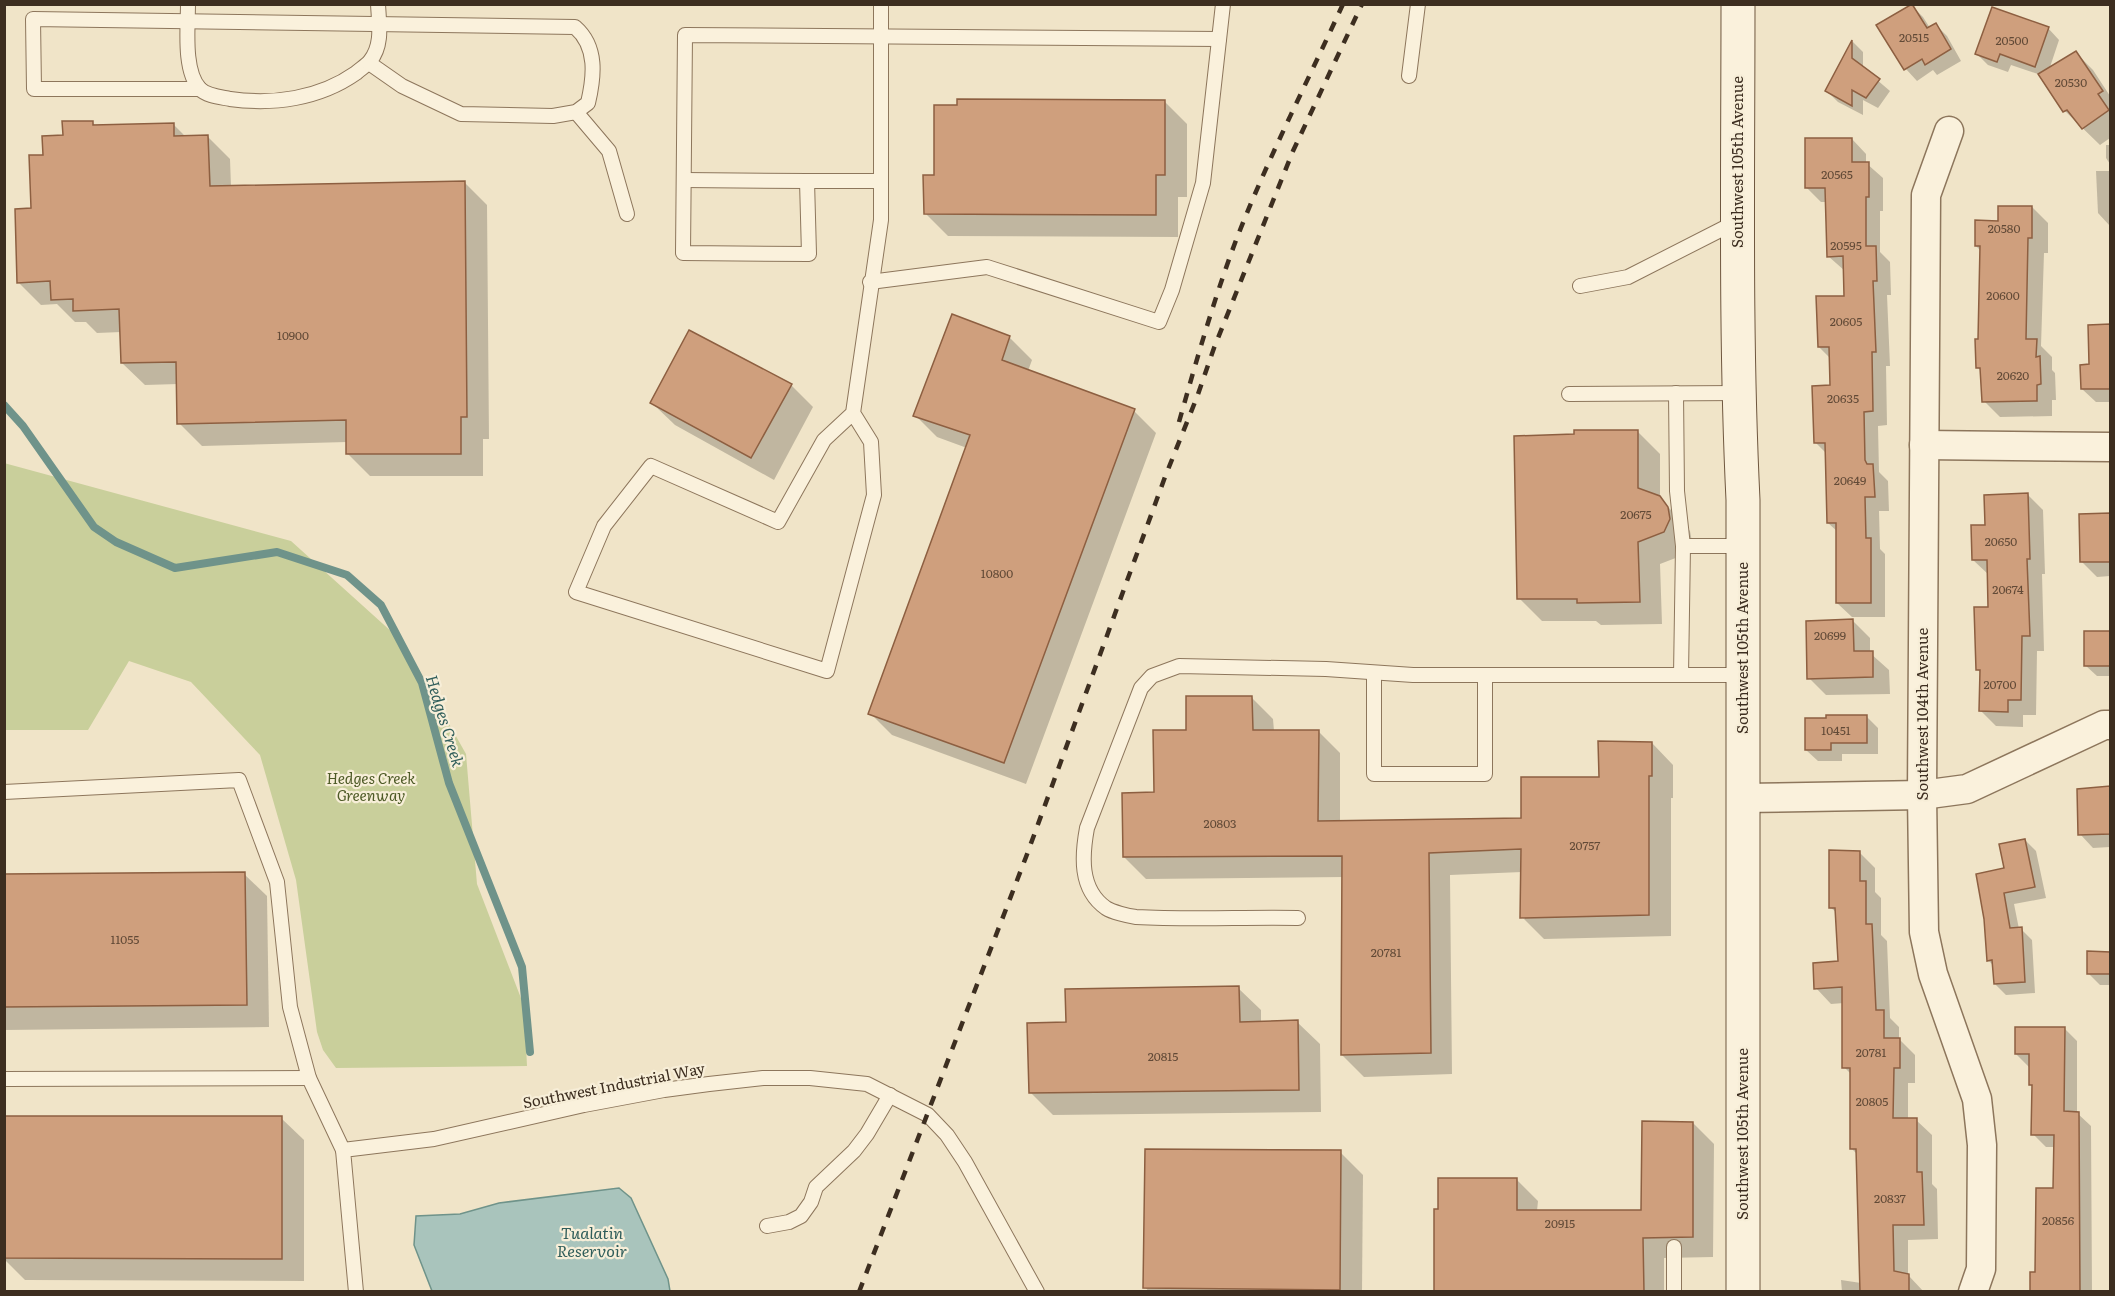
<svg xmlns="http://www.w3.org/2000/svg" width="2115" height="1296" font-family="Literata,serif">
<rect width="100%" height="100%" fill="#f0e4c8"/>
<path fill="#c9cf9b" d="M4 463 291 541 403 642 466 754 477 884 524 1006 527 1066 336 1068 323 1050 317 1032 296 880 260 755 191 682 129 661 88 730H5Z"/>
<path fill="#a9c4bc" stroke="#6f938a" stroke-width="1.5" d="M619 1188 631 1198 668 1279 670 1291H432L414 1245 416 1216 460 1214 499 1203Z"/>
<g fill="#0003">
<path d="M1912 6 1923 17 1930 28 1936 25 1947 36 1961 61 1937 75 1933 70 1917 81 1906 69 1878 26Z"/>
<path d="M2048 28 2059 40 2049 70 2076 53 2093 70 2110 96V138L2100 145 2065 111 2041 75 2011 65 2008 72 1988 65 1977 54Z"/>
<path d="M1853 42 1863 52V68L1890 91 1878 108 1863 100V115L1838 102 1827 91Z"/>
<path d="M1164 101 1187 124V197H1178V237L948 236 926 214Z"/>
<path d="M92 122 97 127 174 125 186 137H208L230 159 231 187 464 182 487 205 489 439H483V476H370L347 453V442L202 446 179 423 178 384 145 385 122 363 121 332 97 333 86 322H75L57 304 41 305 18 282 45 156 65 137Z"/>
<path d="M1852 139 1866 154V163L1883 178V211H1880V252L1890 262 1891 295H1887L1890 366H1886L1887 425 1878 426 1879 472 1888 481 1889 511H1879L1880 549 1885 554V617H1852L1837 603 1838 532 1828 523 1826 453 1816 443 1831 387V359L1819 347 1846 297 1845 271 1828 256 1827 202H1821L1806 187Z"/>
<path d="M2106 145H2110V164L2106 158Z"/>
<path d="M2096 171H2110V226L2098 213Z"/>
<path d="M2032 207 2048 223V253H2044L2041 346 2052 357V370L2055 373 2056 400H2052V416L2000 417 1984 401 1982 371 1977 367 1981 251 1976 246 2000 222Z"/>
<path d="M953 316 1010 338 1032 360 1028 371 1134 411 1156 433 1026 784 892 735 870 713 967 448 937 437 915 415Z"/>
<path d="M2090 326H2110V402H2096L2082 389 2091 366Z"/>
<path d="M791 385 813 407 774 480 675 425 652 403Z"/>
<path d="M1637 431 1660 454V498L1690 531 1692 542 1686 554 1660 564 1662 624 1601 625 1596 621H1542L1519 598Z"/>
<path d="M2028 495 2043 510 2045 574H2042L2044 651H2037L2036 715H2023V727L1996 726 1981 711V673L1977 669 1990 609 1989 575 1973 560 1986 526Z"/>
<path d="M2110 515V576L2097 577 2082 562 2081 516Z"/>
<path d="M1853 621 1870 638V653L1889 670 1890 694 1826 695 1809 678Z"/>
<path d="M2085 632H2110V676H2097L2085 665Z"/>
<path d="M1251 697 1273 719 1274 731H1318L1340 753V822L1522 819 1601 778 1652 743 1673 765V798H1671V936L1544 939 1522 917V872L1450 875 1452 1074 1364 1077 1342 1055 1344 877 1146 879 1124 857 1188 731Z"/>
<path d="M1867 717 1878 728V754H1842V761H1818L1806 750Z"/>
<path d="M2110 787V847L2093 848 2080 834 2079 790Z"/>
<path d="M2025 840 2036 851 2046 898 2014 904 2019 929H2021L2032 940 2035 993 2006 995 1995 984 1994 966 1988 960 2005 870Z"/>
<path d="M1859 852 1875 868V892L1881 898V935L1887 941 1890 1018 1899 1027V1039L1915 1055V1083H1908V1120H1916L1932 1135V1184L1937 1189 1938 1239 1908 1240V1275L1924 1292H1842L1841 1280 1861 1283 1858 1155 1852 1149V1075L1844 1067V1003L1831 1004 1816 988 1839 962 1837 913 1830 907Z"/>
<path d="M244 874 267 896 269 1027 4 1030V876Z"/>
<path d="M2089 953H2110V985H2100L2089 974Z"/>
<path d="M1238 988 1261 1010V1023L1297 1022 1320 1044 1321 1112 1053 1115 1030 1092 1068 1023Z"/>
<path d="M2064 1028 2077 1041V1113L2091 1126 2092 1292H2032L2054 1190 2055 1147H2046L2033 1134V1087L2030 1084 2029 1067 2016 1054Z"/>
<path d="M4 1117 281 1118 304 1140V1281L25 1280 4 1259Z"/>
<path d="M1693 1123 1714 1144 1713 1257 1664 1258V1292H1435L1517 1180 1538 1201 1537 1211 1643 1212Z"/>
<path d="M1340 1152 1363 1175 1362 1292H1149L1145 1287Z"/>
</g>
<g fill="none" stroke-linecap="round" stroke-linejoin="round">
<path stroke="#6f938a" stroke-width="8" d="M4 405 23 426 94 527 116 542 175 568 277 552 347 575 381 605 422 683 449 783 522 967 530 1052"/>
</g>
<g fill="#cf9f7d" stroke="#8d5f41" stroke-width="1.5">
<path d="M1912 4 1927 28 1936 23 1951 49 1925 65 1922 59 1904 70 1876 25Z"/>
<path d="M1992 7 2049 27 2035 67 2000 54 1997 62 1975 54Z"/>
<path d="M1852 40V58L1880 79 1866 98 1852 90V106L1825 91Z"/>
<path d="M2076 51 2103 91 2098 94 2109 110 2082 129 2067 110 2063 112 2038 74Z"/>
<path d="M957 99 1165 100V175H1156V215L924 214 923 175H934V105H957Z"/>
<path d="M62 121H93V125L174 123V136L208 135 210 186 465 181 467 417H461V454H346V420L177 424 176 362 121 363 119 309 73 311V299L51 300 50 281 17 283 15 209 31 208 29 155H43L42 136 63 135Z"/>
<path d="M1805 138H1852V162H1869V197H1866V246H1876L1877 281H1873L1876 352H1872L1873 411 1864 412 1865 460 1867 464H1873L1875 497H1865L1866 538H1871V603H1836V523H1827L1825 443H1814L1812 386 1830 385 1829 347H1818L1816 296H1844L1843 256 1827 257 1825 188H1805Z"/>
<path d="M1998 206H2032V238H2028L2026 339H2037L2036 357 2040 356 2041 384 2037 385V401L1982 402 1980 368H1976L1975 339H1978L1980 246H1975V220L1998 221Z"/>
<path d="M952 314 1010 336 1002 360 1135 409 1004 763 868 714 970 435 913 416Z"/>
<path d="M2110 324V389H2081L2080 365 2089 364 2088 325Z"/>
<path d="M689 330 792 384 751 458 650 403Z"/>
<path d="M1574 430H1638V488L1660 496 1668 507 1670 519 1664 532 1638 542 1640 602 1577 603V599H1517L1514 436 1574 434Z"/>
<path d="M2028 493 2030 559H2027L2030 636H2022L2021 700H2008V712L1979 711 1980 670H1976L1974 607H1988L1987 560H1972L1971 525H1985L1984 495Z"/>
<path d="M2110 513V562H2080L2079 514Z"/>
<path d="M1853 619 1854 651H1873V677L1807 679 1806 621Z"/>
<rect x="2084" y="631" width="26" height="35"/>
<path d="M1186 696H1252L1253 730H1319L1318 821 1521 818V777H1599L1598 741 1652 742V776H1649V915L1520 918 1521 849 1429 853 1431 1053 1341 1055 1342 856 1123 857 1122 793 1154 792 1153 730H1186Z"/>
<path d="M1826 715H1867V743H1831V750H1805V718H1826Z"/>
<path d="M2110 786V834L2078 835 2077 789Z"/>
<path d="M2025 839 2035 887 2004 893 2010 928 2022 927 2025 982 1994 984 1992 960 1987 961 1984 919 1976 874 2004 868 1999 844Z"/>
<path d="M1829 850 1860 851V881H1866V924H1872L1876 1010H1884V1038H1900V1068H1894L1893 1118H1917V1172H1922L1924 1225H1893L1894 1271 1909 1274V1292H1860L1856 1149H1850V1068H1842V987L1814 989 1813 963 1838 961 1835 908H1829Z"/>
<path d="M245 872 247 1005 4 1007V874Z"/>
<path d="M2087 951 2110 952V974H2087Z"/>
<path d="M1239 986 1240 1022 1298 1020 1299 1090 1029 1093 1027 1023 1066 1022 1065 989Z"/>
<path d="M2015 1027H2065L2064 1111 2079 1112 2080 1292H2030V1272H2035L2036 1188H2053L2054 1135H2031L2032 1085H2029V1054H2015Z"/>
<path d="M4 1116H282V1259L4 1258Z"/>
<path d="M1642 1121 1693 1122V1237L1643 1238 1644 1292H1434V1209H1438V1178H1517V1210H1641Z"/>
<path d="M1145 1149 1341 1150 1340 1290 1143 1288Z"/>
</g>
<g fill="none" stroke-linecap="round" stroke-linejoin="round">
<g stroke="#8d765c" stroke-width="16">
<g id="lane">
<path d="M188 4C188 27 183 71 200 89 207 96 220 97 230 99 273 105 319 99 356 73 360 69 366 66 370 61 383 45 379 24 378 4"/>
<path d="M1409 76 1418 4"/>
<path d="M200 89H34L33 19 575 27C598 47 594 77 588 103L576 112 553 116 461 114 402 86 369 63"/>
<path d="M576 112 609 151 627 214"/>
<path d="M684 180 807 181"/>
<path d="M881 181H807L809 254 683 253 685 35 1219 39"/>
<path d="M870 282 987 267 1159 322 1172 290 1203 183 1223 4"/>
<path d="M1580 286 1628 277 1736 222"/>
<path d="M1676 393 1677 491 1683 546 1681 675"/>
<path d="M1569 394 1739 393"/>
<path d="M853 413 871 442 874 495 827 671 576 592 604 526 651 466 778 522 824 440 853 413 881 220V4"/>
<path d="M1683 546H1743"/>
<path d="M1374 673V774H1485V675"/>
<path d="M4 792 239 780 277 882 290 1007 309 1078 343 1150"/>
<path d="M1298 918C1244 917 1190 920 1136 917 1128 916 1112 912 1106 908 1079 889 1082 855 1087 828L1141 688 1152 676 1179 666 1326 669 1413 675H1743"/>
<path d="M4 1079 309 1078"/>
<path d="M767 1226 789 1222 801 1216 811 1202 816 1187 854 1151 867 1134 890 1095"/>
<path d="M1674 1247V1292"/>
<path d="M356 1292 343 1150 434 1139 584 1105 664 1090 709 1084 763 1078H810L867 1084 928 1115 947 1135 965 1162 1037 1292"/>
</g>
</g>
<g stroke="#8d765c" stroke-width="31">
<g id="street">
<path d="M1949 131 1926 195 1922 795 1924 932 1933 974 1977 1099 1982 1145 1981 1269 1973 1292"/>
<path d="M1924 445 2110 447"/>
<path d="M1743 798 1922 795 1967 789 2104 725H2110"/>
</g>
</g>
<g stroke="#6f573f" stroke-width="35">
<path id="secondary" d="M1738 4C1738 170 1735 335 1743 500V1292"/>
</g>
<use href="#lane" stroke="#faf1dc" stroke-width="14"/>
<use href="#street" stroke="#faf1dc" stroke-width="28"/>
<use href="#secondary" stroke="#faf1dc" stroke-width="33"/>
<g stroke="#3d2e20" stroke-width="4.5" stroke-dasharray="10 10" stroke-linecap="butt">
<path d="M1179 422C1196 362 1213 302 1235 243 1266 162 1307 83 1343 4"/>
<path d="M859 1292 1026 857 1165 477 1197 397 1214 348 1293 151 1362 4"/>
</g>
</g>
<g text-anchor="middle" stroke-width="4.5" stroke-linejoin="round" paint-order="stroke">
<g font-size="12" fill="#624a37">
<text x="1914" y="42">20515</text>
<text x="2012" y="45">20500</text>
<text x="2071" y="87">20530</text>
<text x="1837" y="179">20565</text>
<text x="2004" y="233">20580</text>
<text x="1846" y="250">20595</text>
<text x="2003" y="300">20600</text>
<text x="1846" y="326">20605</text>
<text x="293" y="340">10900</text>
<text x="2013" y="380">20620</text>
<text x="1843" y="403">20635</text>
<text x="1850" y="485">20649</text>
<text x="1636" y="519">20675</text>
<text x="2001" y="546">20650</text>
<text x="997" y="578">10800</text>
<text x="2008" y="594">20674</text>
<text x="1830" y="640">20699</text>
<text x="2000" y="689">20700</text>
<text x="1836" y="735">10451</text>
<text x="1220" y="828">20803</text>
<text x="1585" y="850">20757</text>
<text x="125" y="944">11055</text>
<text x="1386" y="957">20781</text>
<text x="1871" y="1057">20781</text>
<text x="1163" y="1061">20815</text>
<text x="1872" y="1106">20805</text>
<text x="1890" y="1203">20837</text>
<text x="2058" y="1225">20856</text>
<text x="1560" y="1228">20915</text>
</g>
<g font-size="15" fill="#3d2e20" stroke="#f7eed8">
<text transform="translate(1738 162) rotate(-90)" y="5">Southwest 105th Avenue</text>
<text transform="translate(1743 648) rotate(-90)" y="5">Southwest 105th Avenue</text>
<text transform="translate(1923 714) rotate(-90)" y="5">Southwest 104th Avenue</text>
<text transform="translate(614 1086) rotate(-11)" y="5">Southwest Industrial Way</text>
<text transform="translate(1743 1134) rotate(-90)" y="5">Southwest 105th Avenue</text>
</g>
<g font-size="15" font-style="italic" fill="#4d5a26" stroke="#f7eed8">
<text x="371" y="784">Hedges Creek<tspan x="371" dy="17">Greenway</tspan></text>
</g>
<g font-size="16" font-style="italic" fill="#2f5d5a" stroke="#f7eed8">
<text transform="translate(445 721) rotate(73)" y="6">Hedges Creek</text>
<text x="592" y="1239">Tualatin<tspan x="592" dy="18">Reservoir</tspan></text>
</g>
</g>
<rect width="2115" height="1296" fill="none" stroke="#3d2e20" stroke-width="12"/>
</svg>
